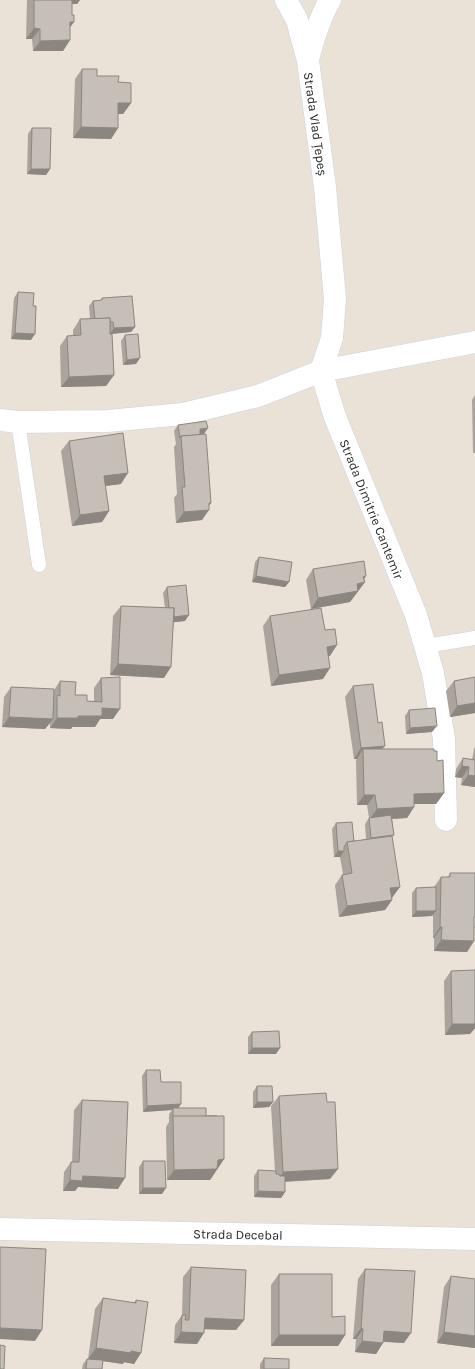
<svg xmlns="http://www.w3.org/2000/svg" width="475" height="1369" font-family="Karla,sans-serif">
<rect width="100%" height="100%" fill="#ebe2d7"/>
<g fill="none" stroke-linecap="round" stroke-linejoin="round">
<g stroke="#ccd1e2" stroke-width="15">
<g id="lane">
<path d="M18 422 39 565"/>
<path d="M426 646 475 638"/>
</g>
</g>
<g stroke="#ccd1e2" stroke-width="23">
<g id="street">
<path d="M286 0 297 20 308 61 325 187 335 299 332 338 321 371 335 417 416 615 433 673 444 739 446 820"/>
<path d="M308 60C313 39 319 19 330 0"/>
<path d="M0 420 18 422 107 421 183 414 258 396 321 371 475 342"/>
<path d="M0 1229 475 1239"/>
</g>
</g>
<use href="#lane" stroke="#fff" stroke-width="14"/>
<use href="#street" stroke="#fff" stroke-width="22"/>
</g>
<g fill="#aaa49d">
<path d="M16 0H80L77 4H72L70 27V40L63 51H33L32 39H26L27 0Z"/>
<path d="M82 69 97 76 118 82 131 103 123 114H118V128L111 139 73 138 75 79Z"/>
<path d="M32 128 50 169 46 175 27 174 28 134Z"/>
<path d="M18 292 31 340 11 339 14 298Z"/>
<path d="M102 298 135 327 131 332 112 334 114 375 106 386 61 387 60 346 67 336 73 335V330L80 319H90L89 306 93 301 101 300Z"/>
<path d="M125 335 136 364 123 365 121 341Z"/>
<path d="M475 395V453H473L472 400Z"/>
<path d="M178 425 204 434H200L209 506 202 520 176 523 174 498 177 494 174 447 176 444 174 431Z"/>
<path d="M69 441 121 484 105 486 109 511 102 522 72 526 61 451Z"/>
<path d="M259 557 289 582 285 587 252 582 255 562Z"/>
<path d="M313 569 364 579 365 582 350 602 311 609 306 580Z"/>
<path d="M167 587 185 621 174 622 164 678 110 675 113 616 121 606 165 608 163 593Z"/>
<path d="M270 616 325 630 330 656H328L323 679 271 686 263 626Z"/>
<path d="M101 678 113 719H100L95 727H72L71 729 50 728V723L45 729 2 727 4 697 11 687 54 690 60 681 75 695 87 701H94V688Z"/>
<path d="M454 681 475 713 450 717 446 691Z"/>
<path d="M353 686 382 749 434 751 437 761 444 793 436 804H414V807L407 818 392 819 394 835 392 837V900L385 910 339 917 335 885 342 875 343 874 340 857H334L332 829 336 823 354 841 366 839 365 824 369 818 367 805H357L356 760 357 759H354L345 697Z"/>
<path d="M409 710 432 732 406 734 405 716Z"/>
<path d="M475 747V787L461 785 462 778 455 777 456 769 463 758 472 760 474 749Z"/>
<path d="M450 873 475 928H474V941L467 952 434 951V938H433V915L432 916 412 917V893L416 888 434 887 441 877H448Z"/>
<path d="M475 970V1028L470 1034 445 1035 444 981 451 971Z"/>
<path d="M252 1032 276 1054H248V1037Z"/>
<path d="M146 1070 161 1082 178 1108 206 1116 224 1159 210 1180H167L166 1127 169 1122V1114L172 1110 143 1112 142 1076Z"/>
<path d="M257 1086 273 1102 269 1107 253 1108V1092Z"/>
<path d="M279 1096 330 1179 285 1182V1192L281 1198 254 1197V1176L258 1170 275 1171 271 1106Z"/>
<path d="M82 1100 118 1189 78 1187 75 1191H63L64 1172 71 1162H72L74 1110Z"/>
<path d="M143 1161 162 1194H139V1167Z"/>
<path d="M191 1267 244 1320 236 1330 204 1329 197 1344 174 1343 175 1325 182 1315 183 1277Z"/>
<path d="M365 1269 404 1343 383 1342 376 1354 355 1352 356 1339H353L358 1279Z"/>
<path d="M279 1274 332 1317 345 1335 338 1346H271V1285Z"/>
<path d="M451 1276 475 1348 437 1343 444 1287Z"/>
<path d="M103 1298 134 1303 136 1300 141 1353 134 1364 124 1362 123 1364 103 1361 102 1369H82L83 1364 87 1359H88L95 1309Z"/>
<path d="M264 1358 289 1369H260V1364Z"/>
</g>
<g fill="#8b8680">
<path d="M67 0H80L77 4H64Z"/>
<path d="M70 22H74L66 33Z"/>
<path d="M34 28 40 29 32 39H26Z"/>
<path d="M70 40 63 51H33L40 41Z"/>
<path d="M118 103H131L123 114H110Z"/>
<path d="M81 127 118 128 111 139 73 138Z"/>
<path d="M31 169H50L46 175 27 174Z"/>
<path d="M135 327 131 332 110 334 114 328Z"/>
<path d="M15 333 35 334 31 340 11 339Z"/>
<path d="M140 358 136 364 123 365 127 360Z"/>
<path d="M114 375 106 386 61 387 69 377Z"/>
<path d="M208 428 204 434 195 435 200 429Z"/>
<path d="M128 473 121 484 97 487 104 476Z"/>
<path d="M209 503H211L206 510H209L202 520 176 523 184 512Z"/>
<path d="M109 511 102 522 72 526 80 515Z"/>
<path d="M256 576 289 582 285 587 252 582Z"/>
<path d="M366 576 362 583 365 582 350 602 311 609 318 598 357 584 363 577Z"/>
<path d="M189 615 185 621 167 623 171 617Z"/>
<path d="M337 645 330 656 320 657 327 647Z"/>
<path d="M118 664 171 667 164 678 110 675Z"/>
<path d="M330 668 323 679 271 686 279 675Z"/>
<path d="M475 703V713L450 717 457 706Z"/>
<path d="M102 708 120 709 113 719H100L95 727H72L71 729 50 728 57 718 78 716Z"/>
<path d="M9 717 53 719 45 729 2 727Z"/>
<path d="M437 726 432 732 406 734 410 728Z"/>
<path d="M385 746 377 756 363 749 357 759H354L361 748Z"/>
<path d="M462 766 469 767 462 778 455 777Z"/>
<path d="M468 775 475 776V787L461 785Z"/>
<path d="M444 793 436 804H406L414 794Z"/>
<path d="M364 795H375L367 805H357Z"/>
<path d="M414 807 407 818 369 820 377 809Z"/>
<path d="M338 851H344L340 857H334Z"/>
<path d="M400 887 392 898 383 899 390 888Z"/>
<path d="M392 900 385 910 339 917 347 906Z"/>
<path d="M416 911H436L432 916 412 917Z"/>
<path d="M440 927H442L434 938H433Z"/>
<path d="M441 940 474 941 467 952 434 951Z"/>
<path d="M452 1024H475V1028L470 1034 445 1035Z"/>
<path d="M252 1048H280L276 1054H248Z"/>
<path d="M257 1102H273L269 1107 253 1108Z"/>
<path d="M181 1104 177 1110 173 1108 172 1110 143 1112 147 1106Z"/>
<path d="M224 1159 210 1180H167L174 1170 218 1160Z"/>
<path d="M338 1169 330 1179 276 1182 283 1172Z"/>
<path d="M83 1176 125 1178 118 1189 78 1187 75 1191H63L70 1180Z"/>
<path d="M143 1188H166L162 1194H139Z"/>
<path d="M258 1191 285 1192 281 1198 254 1197Z"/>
<path d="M205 1318 244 1320 236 1330 197 1329Z"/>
<path d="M0 1328 42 1330 35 1341 0 1339Z"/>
<path d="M361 1328 363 1329 356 1339H353Z"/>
<path d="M384 1331 411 1333 404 1343 376 1341Z"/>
<path d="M181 1332 204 1333 197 1344 174 1343Z"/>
<path d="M444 1332 475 1336V1348L437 1343Z"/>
<path d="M279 1335H345L338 1346H271Z"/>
<path d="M362 1341 383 1343 376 1354 355 1352Z"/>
<path d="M96 1348 131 1351 141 1353 134 1364 124 1362 123 1364 88 1359Z"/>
</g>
<g fill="#c6bfb7" stroke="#8b8680">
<path d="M34 0H72V15H74V22H70V40L40 41V29L34 28Z"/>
<path d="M82 69H97V76H119L118 82 131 83V103H118V128L81 127Z"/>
<path d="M32 128H51L50 169H31Z"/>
<path d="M18 292 34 293 33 306H36L35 334 15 333Z"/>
<path d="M132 296 135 327 114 328 113 322H110V318L95 319 93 301 102 300V298Z"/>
<path d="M110 318V334H112L114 375 69 377 67 336 81 335 80 319Z"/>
<path d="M138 334 140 358 127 360 125 335Z"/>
<path d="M206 421 208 428 200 429V435L181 436 180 438 178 425Z"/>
<path d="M123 433 128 473 104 476 109 511 80 515 69 441Z"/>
<path d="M206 434 211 503H209V510L184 512 182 487H185L181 436Z"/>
<path d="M259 557 292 562 289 582 256 576Z"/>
<path d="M364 561 366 576 363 577 365 582 357 584 358 591 318 598 313 569Z"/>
<path d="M186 585 189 615 174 617V608H169L167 587Z"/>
<path d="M121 606 174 608 171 667 118 664Z"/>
<path d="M321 608 325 630 335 629 337 645 327 647 330 668 279 675 270 616Z"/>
<path d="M120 677V709L102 708V716H78V718H57V695L60 696V681L76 682 75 695H87V701L102 702 101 678Z"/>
<path d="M475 677V703L457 706 454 681Z"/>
<path d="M373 684 378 723 382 722 385 746 361 748 353 686Z"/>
<path d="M11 687 54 689 53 719 9 717Z"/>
<path d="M435 708 437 726 410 728 409 710Z"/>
<path d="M363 749H434V751H437V761L443 760 444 793 414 794V807L377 809 375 795H364Z"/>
<path d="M463 758 475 760V776L468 775 469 767 462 766Z"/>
<path d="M391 815 394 835 371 838 369 818Z"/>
<path d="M352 822 354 841 347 842 344 847V851H338L336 823Z"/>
<path d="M392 836 400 887 390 888 392 900 347 906 342 875 352 873 347 842Z"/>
<path d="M450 873H475V917H474V941L441 940 442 927H440L441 877H450Z"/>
<path d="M436 887V911H416V888Z"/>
<path d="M475 970V1024H452L451 971Z"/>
<path d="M279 1031 280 1048H252V1032Z"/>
<path d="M146 1070H160L161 1082H181V1104L147 1106Z"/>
<path d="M257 1086H272L273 1102H257Z"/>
<path d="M326 1093 327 1102H335L338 1169 283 1172 279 1096Z"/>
<path d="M82 1100 128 1102 125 1178 83 1176 82 1181 70 1180 71 1162H79Z"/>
<path d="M173 1108H206V1116H217L173 1117Z"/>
<path d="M173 1116H224V1159L218 1160 217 1169 174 1170Z"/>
<path d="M143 1161H165L166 1188H143Z"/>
<path d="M258 1170 276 1171V1174H279L280 1176H285V1192L258 1191Z"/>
<path d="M0 1247 46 1249 42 1330 0 1328Z"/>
<path d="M191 1267 246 1270 244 1320 205 1318 204 1333 181 1332 182 1315H186L185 1320H189Z"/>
<path d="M365 1269 415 1271 411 1333 384 1331 383 1343 362 1341 363 1329 361 1328Z"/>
<path d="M279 1274H332V1317L345 1316V1335H279Z"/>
<path d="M451 1276 475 1279V1336L444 1332Z"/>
<path d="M103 1298 136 1303V1300L148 1302 141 1353 131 1351V1353L96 1348Z"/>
<path d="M0 1345 5 1346 4 1369H0Z"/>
<path d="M264 1358 289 1359V1369H264Z"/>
<path d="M87 1359 103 1360 102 1369H86Z"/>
</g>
<g text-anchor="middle" stroke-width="4" stroke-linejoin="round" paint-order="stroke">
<g font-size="13" fill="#272727" stroke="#fff">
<text transform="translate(316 124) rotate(82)" y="5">Strada Vlad Țepeș</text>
<text transform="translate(372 509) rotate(68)" y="5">Strada Dimitrie Cantemir</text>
<text transform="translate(238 1234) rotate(1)" y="5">Strada Decebal</text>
</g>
</g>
</svg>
